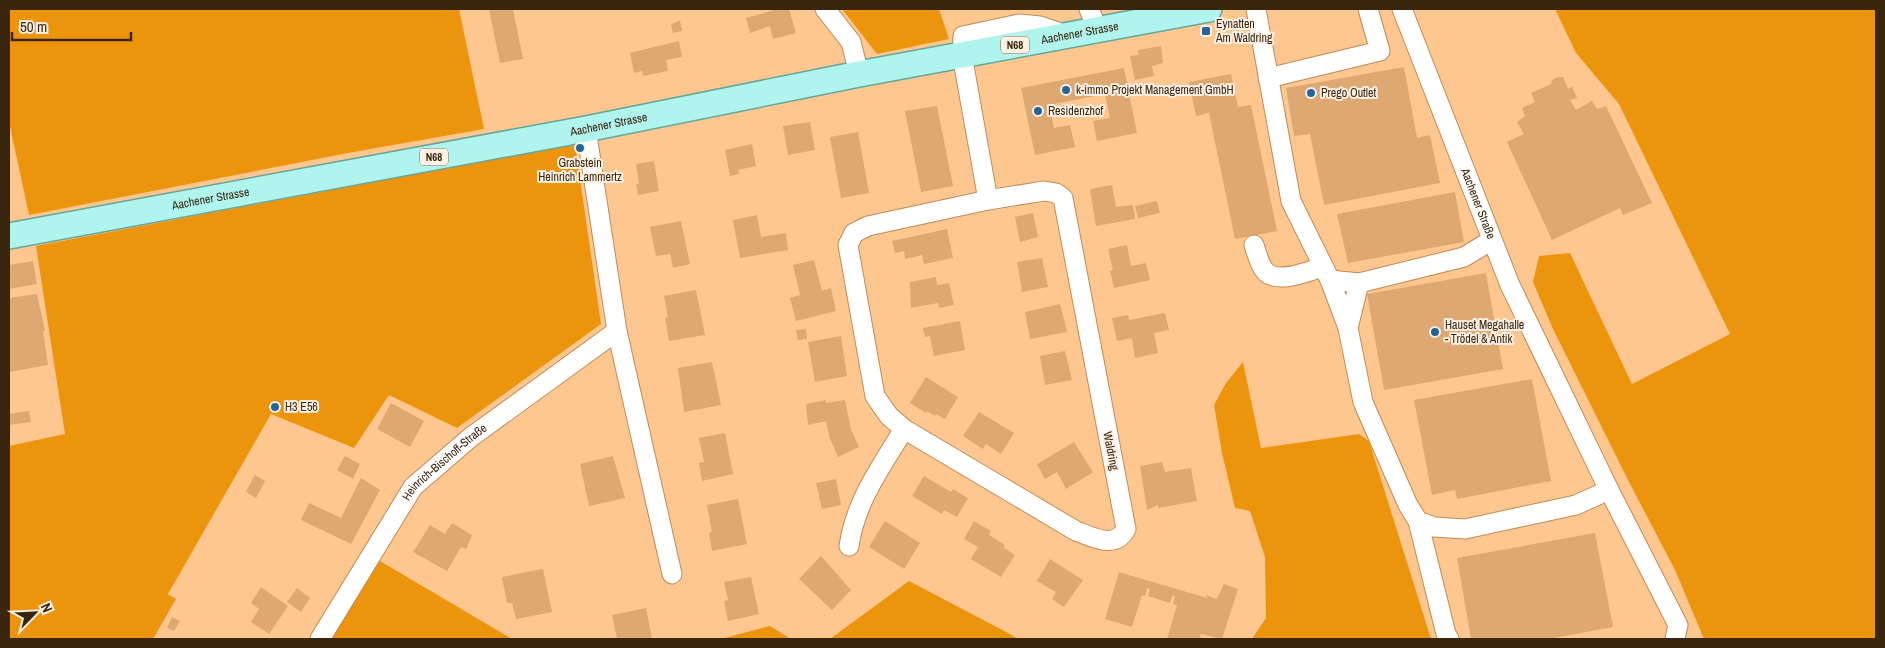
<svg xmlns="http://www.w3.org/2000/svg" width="1885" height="648" font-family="'Archivo Narrow',sans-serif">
<rect width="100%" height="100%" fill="#fdc78f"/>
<g fill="#ed940d">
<path d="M9 9H459L484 129 348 153 29 215 9 122Z"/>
<path d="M842 9H939L949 39 877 54Z"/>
<path d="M1555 9H1876V639H1704L1675 570 1628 480 1553 329 1533 282 1539 256 1570 253 1632 384 1730 334 1619 104 1576 53Z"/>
<path d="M575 144 601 324 457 428 389 395 354 448 271 414 168 594 176 599 153 639H9V446L65 434 36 246Z"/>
<path d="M1243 362 1261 448 1359 434 1369 441 1431 639H1252L1266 618 1265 557 1250 511 1235 508 1222 453 1214 405 1226 383Z"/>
<path d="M380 561 512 639H329Z"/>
<path d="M909 581 1008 633 1018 639H830Z"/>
<path d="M770 626 791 639H721Z"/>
</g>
<g fill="#dda871">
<path d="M489 9H513L523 59 500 63Z"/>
<path d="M778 9H789L796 33 773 39 770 26 750 33 746 18Z"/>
<path d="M680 21 682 31 673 33 671 24Z"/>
<path d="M679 41 682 57 666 60 668 71 643 76 642 71 634 73 630 53Z"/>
<path d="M1161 46 1163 63 1152 66 1154 76 1135 80 1130 56 1138 55V50Z"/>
<path d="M1404 67 1417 138 1430 135 1440 183 1324 205 1310 134 1294 136 1286 88Z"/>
<path d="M1124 68 1137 133 1097 141 1093 121 1110 118 1105 94 1049 105 1054 128 1070 125 1075 147 1035 155 1021 88Z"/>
<path d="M1231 74 1238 107 1251 105 1277 231 1235 239 1209 113 1196 116 1189 82Z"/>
<path d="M1558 77H1563L1568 89 1572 87 1577 98 1570 100 1576 110 1592 101 1597 109 1606 106 1652 203 1623 215 1620 208 1552 240 1507 142 1524 134 1517 122 1525 116 1522 108 1535 102 1531 93 1551 84 1552 80Z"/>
<path d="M937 106 953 186 921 192 905 111Z"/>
<path d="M810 122 815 150 788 155 783 126Z"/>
<path d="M858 132 869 193 841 198 830 137Z"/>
<path d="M752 144 756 166 738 170 739 174 730 176 725 150Z"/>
<path d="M654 161 659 191 638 195 636 184H639L636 164Z"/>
<path d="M1112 185 1116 207 1133 205 1135 219 1096 226 1090 189Z"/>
<path d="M1455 192 1464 242 1348 263 1337 214Z"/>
<path d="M1157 201 1160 213 1138 218 1135 206Z"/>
<path d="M1033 213 1038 237 1020 242 1015 217Z"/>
<path d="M757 215 761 237 786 233 788 250 740 258 733 220Z"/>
<path d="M681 221 690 264 673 268 670 254 656 256 650 227Z"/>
<path d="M947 229 953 258 924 264 922 255 905 259 904 251 895 253 892 241Z"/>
<path d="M1127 245 1131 266 1146 263 1150 280 1114 288 1110 271 1113 270 1108 249Z"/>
<path d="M1042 258 1048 287 1022 292 1017 262Z"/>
<path d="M814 260 822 291 831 288 836 311 796 321 790 298 800 295 793 265Z"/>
<path d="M33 261 37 284 9 289V265Z"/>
<path d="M1486 273 1503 369 1384 390 1367 294Z"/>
<path d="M936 277 937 285 949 283 954 305 939 308 938 303 911 308 910 282Z"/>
<path d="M696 290 705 335 669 341 665 318 668 317 664 296Z"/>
<path d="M37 294 45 331H43L48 365 9 372V298Z"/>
<path d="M1060 304 1067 332 1030 339 1025 312Z"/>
<path d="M1165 313 1169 330 1154 333 1158 353 1135 358 1132 338 1117 341 1112 318 1128 315 1129 320Z"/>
<path d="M960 321 965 350 934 356 930 336 925 337 923 328Z"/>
<path d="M806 329 807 339 798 340 796 330Z"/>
<path d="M841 336 847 376 815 382 808 342Z"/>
<path d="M1065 351 1072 380 1045 385 1040 356Z"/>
<path d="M712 362 721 405 684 412 678 368Z"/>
<path d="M926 377 958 397 945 419 936 414 935 416 927 411 926 413 910 403Z"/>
<path d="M1532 379 1551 481 1457 499 1455 490 1432 495 1414 400Z"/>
<path d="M826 400V403L845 400 851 430 859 447 838 457 829 436 826 421 808 425 806 404Z"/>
<path d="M391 403 424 421 410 447 377 429Z"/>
<path d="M29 411 31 422 9 425V414Z"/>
<path d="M979 412 1014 433 1001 454 986 444 983 449 963 436Z"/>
<path d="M725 433 733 474 702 481 699 463 704 462 699 438Z"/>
<path d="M1074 442 1093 472 1066 489 1057 472 1045 479 1037 464Z"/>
<path d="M345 456 360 464 353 479 337 470Z"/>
<path d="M613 456 625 498 589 506 580 464Z"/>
<path d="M1162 462 1165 472 1191 468 1197 501 1158 508V505L1147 510 1140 466Z"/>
<path d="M255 475 265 481 256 498 246 492Z"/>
<path d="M924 476 951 492 953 489 968 498 957 517 944 510 942 514 912 496Z"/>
<path d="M361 478 380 490 351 544 301 520 309 503 341 518Z"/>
<path d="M836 479 841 505 822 509 816 483Z"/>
<path d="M738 499 747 544 712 551 709 533 712 532 707 505Z"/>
<path d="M885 521 920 543 904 569 869 547Z"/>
<path d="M974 521 991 531 989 535 1005 545 1004 548 1015 555 1001 577 971 559 978 547 964 539Z"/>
<path d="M452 523 472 535 466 549 461 547 447 571 413 552 430 525 445 534Z"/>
<path d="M1595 533 1613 627 1549 639H1471L1457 558Z"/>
<path d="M821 556 851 590 832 610 799 579Z"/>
<path d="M1050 559 1083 580 1064 607 1052 599 1056 592 1037 581Z"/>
<path d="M543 569 552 612 516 619 512 603H507L502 577Z"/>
<path d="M1119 572 1207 598 1206 595 1217 599 1224 584 1238 589 1222 639 1201 634 1199 639H1167L1177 605 1173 604 1175 596 1173 595 1170 603 1148 596 1150 589 1147 588 1145 596 1142 595 1132 627 1105 619Z"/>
<path d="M751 577 759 614 728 621 724 601 728 600 724 582Z"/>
<path d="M261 587 288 606 269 634 251 622 259 609 251 603Z"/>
<path d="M297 588 310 598 301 612 287 602Z"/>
<path d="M646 608 652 639H617L612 615Z"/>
<path d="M172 617 180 621 174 631 167 628Z"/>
</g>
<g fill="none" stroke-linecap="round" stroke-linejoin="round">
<g stroke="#be8b54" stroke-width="21">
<g id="minor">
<path d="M825 9 851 42 859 74"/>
<path d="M1089 9 1098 30"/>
<path d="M1256 9 1291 201 1330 280 1348 328 1363 402 1408 505 1418 521 1434 527 1465 529 1576 505 1609 490"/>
<path id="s1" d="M1402 9 1510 285 1609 490 1678 625 1675 639"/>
<path d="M1268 78 1380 51 1368 9"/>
<path d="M586 129 617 331 672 574"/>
<path d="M1044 191 1056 193 1063 198 1126 529C1115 550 1093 537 1076 531L904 429 889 416 875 396 848 245 854 233 868 226 988 200Z"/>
<path d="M988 200 962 55 963 36 1019 24 1040 26 1066 35"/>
<path d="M1254 245C1257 253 1259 265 1265 271 1277 285 1308 271 1323 267"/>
<path d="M1330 280 1359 283 1464 257 1492 240"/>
<path d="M1348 328 1359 283"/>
<path d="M1418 521 1446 634 1449 639"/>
<path d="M849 546C856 500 880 469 904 429"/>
<path id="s2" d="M320 639 413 487 471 437 617 331"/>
</g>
</g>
<g stroke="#65a798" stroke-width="28">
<g id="major">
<path id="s3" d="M9 236 586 129 859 74 1209 9"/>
</g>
</g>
<use href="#minor" stroke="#fff" stroke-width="19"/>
<use href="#major" stroke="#b0f4ee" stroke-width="25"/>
</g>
<g fill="#23659b" stroke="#fdf1e6" stroke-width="2">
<rect x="1201" y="26" width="10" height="10" rx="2.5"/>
<circle cx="1066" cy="90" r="5"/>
<circle cx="1311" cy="93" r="5"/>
<circle cx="1038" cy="111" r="5"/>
<circle cx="580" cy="148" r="5"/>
<circle cx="1435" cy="332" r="5"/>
<circle cx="275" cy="407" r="5"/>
</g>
<g text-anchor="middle" stroke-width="4" stroke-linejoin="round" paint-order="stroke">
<g fill="#fdf1e6" stroke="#74624f" stroke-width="1">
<rect x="1001" y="36.5" width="28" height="17" rx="4"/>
<rect x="420" y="148.5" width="28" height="17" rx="4"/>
</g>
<g font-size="11" font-weight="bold" fill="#3a250e">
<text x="1015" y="49">N68</text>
<text x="434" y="161">N68</text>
</g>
<g font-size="12" fill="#3a250e" stroke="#fdf1e6" text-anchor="start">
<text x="1216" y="28">Eynatten<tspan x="1216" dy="14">Am Waldring</tspan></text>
<text x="1076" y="94">k-immo Projekt Management GmbH</text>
<text x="1321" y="97">Prego Outlet</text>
<text x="1048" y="115">Residenzhof</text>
<text x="580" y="167" text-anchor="middle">Grabstein<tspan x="580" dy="14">Heinrich Lammertz</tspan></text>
<text x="1445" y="329">Hauset Megahalle<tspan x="1445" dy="14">- Trödel &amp; Antik</tspan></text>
<text x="285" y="411">H3 E56</text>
</g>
<g font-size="12" fill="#3a250e" stroke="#fdf1e6">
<text dy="4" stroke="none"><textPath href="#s3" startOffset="1090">Aachener Strasse</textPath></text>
<text dy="4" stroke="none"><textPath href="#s3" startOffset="610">Aachener Strasse</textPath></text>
<text dy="4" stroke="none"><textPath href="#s3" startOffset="205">Aachener Strasse</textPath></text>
<text dy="4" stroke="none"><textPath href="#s1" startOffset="209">Aachener Straße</textPath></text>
<text transform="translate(1111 451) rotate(79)" y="4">Waldring</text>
<text dy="4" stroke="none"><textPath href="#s2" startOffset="218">Heinrich-Bischoff-Straße</textPath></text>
</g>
</g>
<rect width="1885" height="648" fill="none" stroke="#3a250e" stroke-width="20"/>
<g transform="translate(35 613) rotate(66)" stroke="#fdf1e6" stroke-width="4" paint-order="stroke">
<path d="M0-4L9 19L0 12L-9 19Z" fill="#3a250e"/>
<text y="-8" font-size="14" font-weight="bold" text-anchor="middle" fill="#3a250e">N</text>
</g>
<path d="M12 32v8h119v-8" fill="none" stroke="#3a250e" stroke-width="2.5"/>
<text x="20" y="32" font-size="15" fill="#3a250e" stroke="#fdf1e6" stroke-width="4" paint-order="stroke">50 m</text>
</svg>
